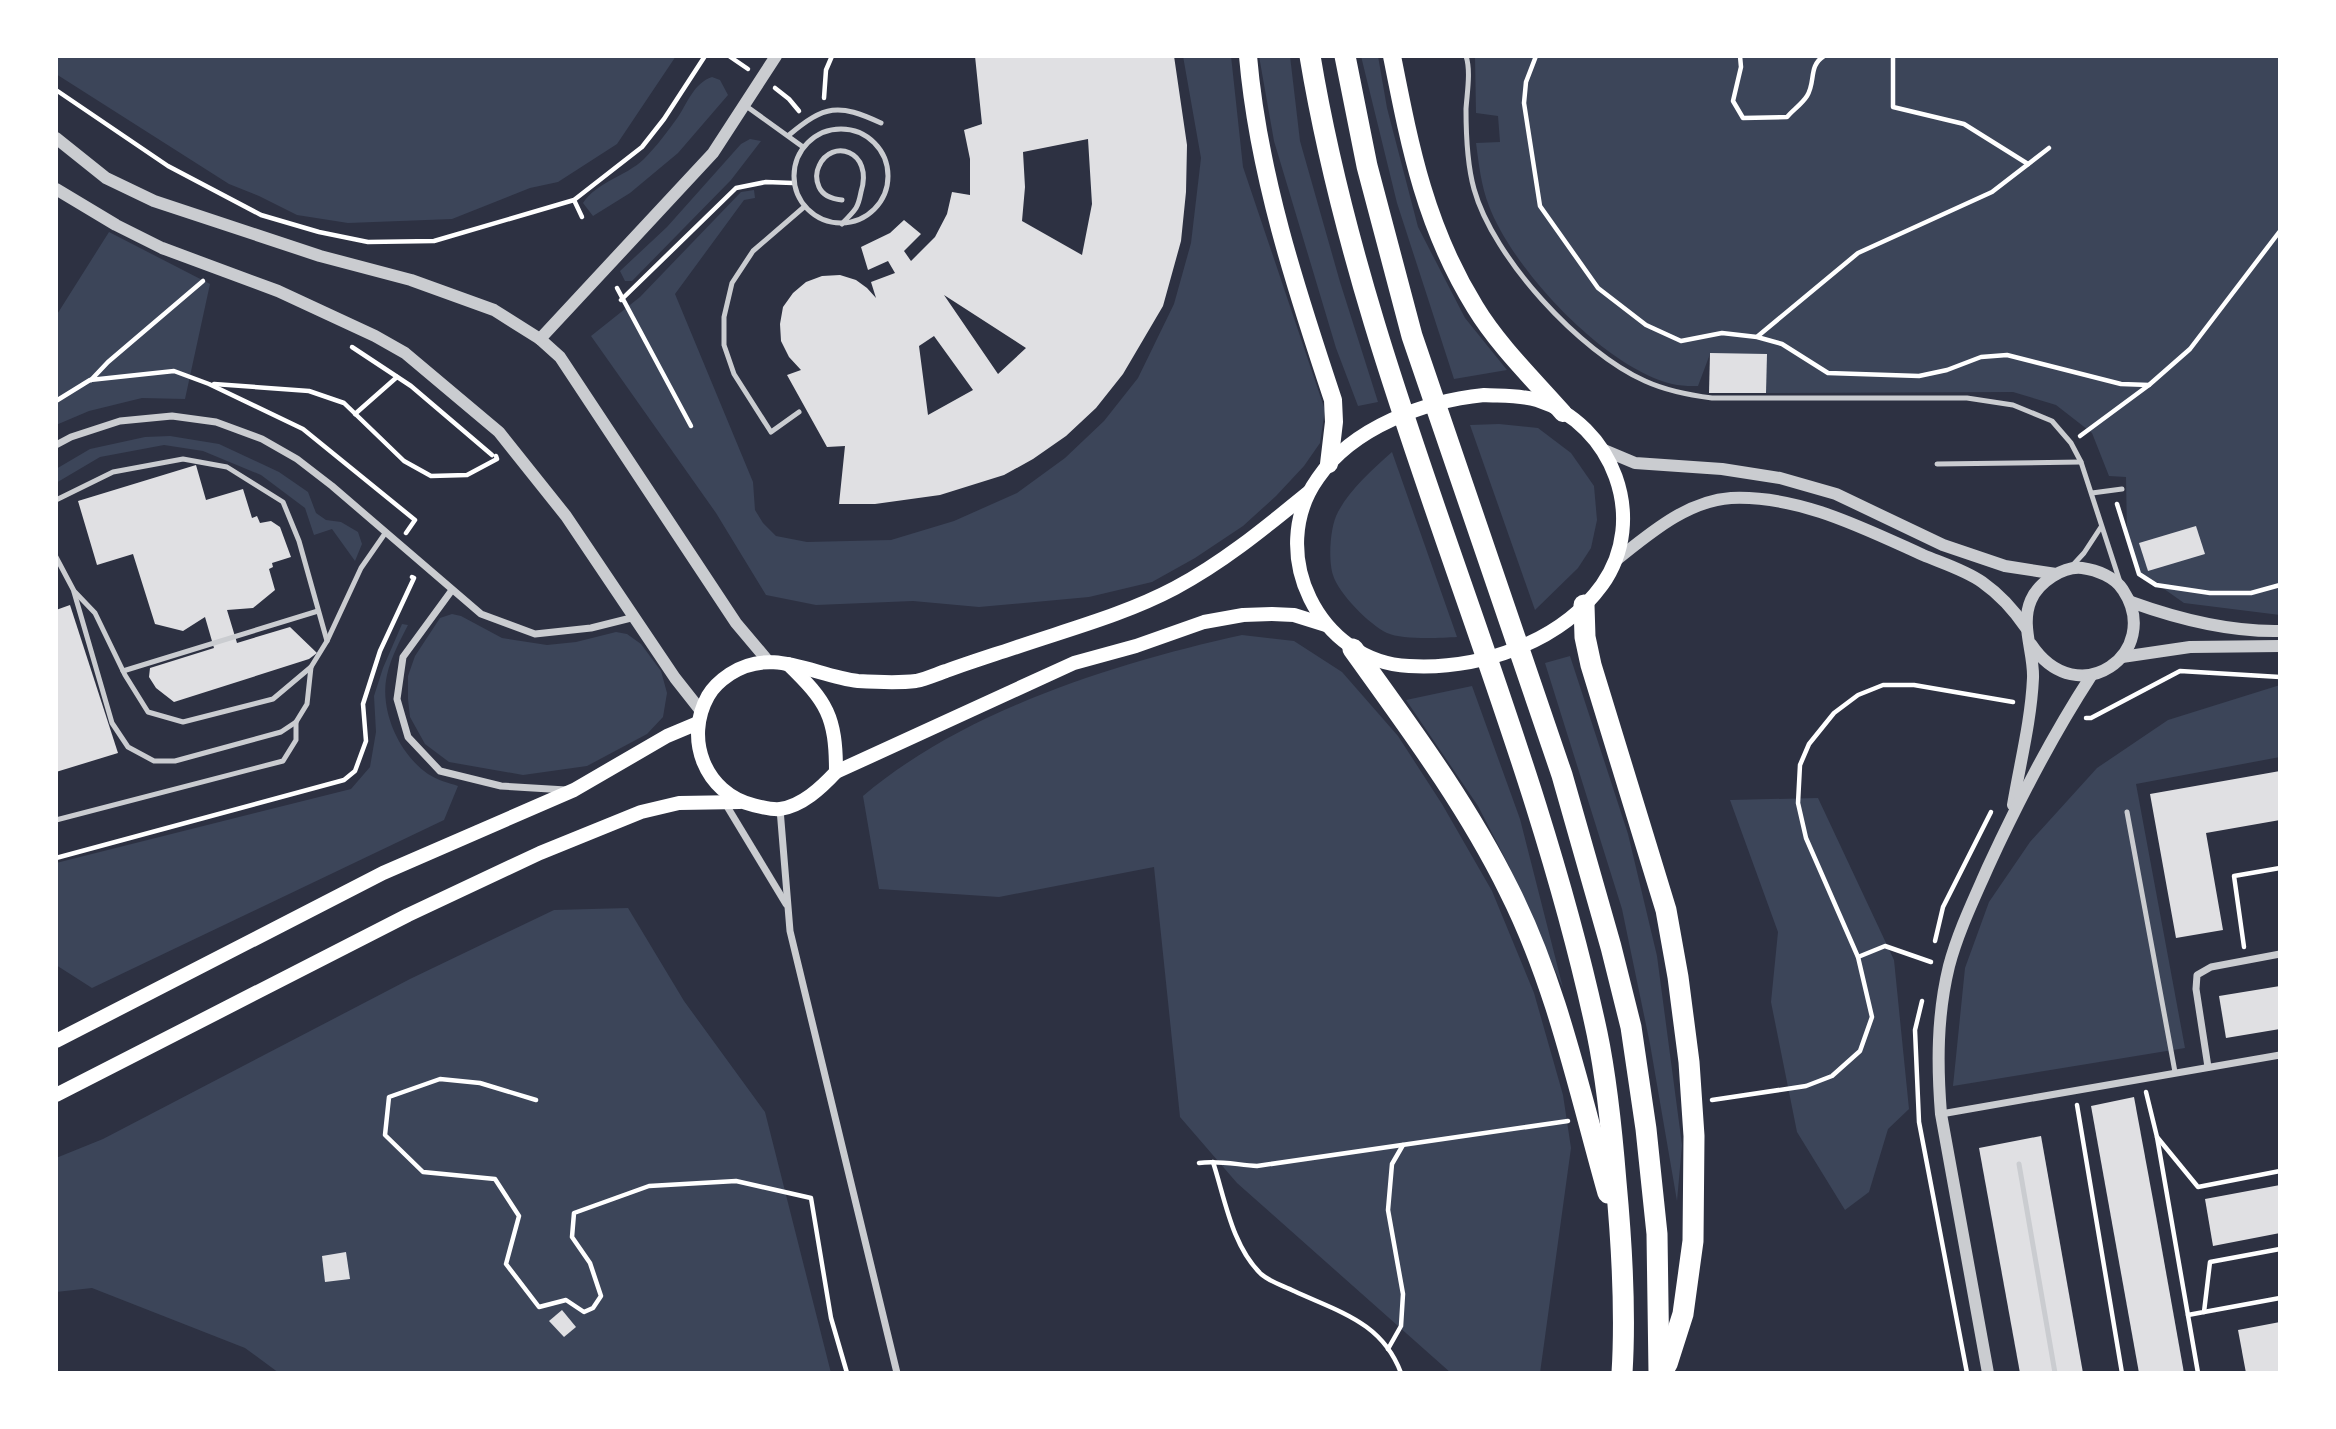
<svg xmlns="http://www.w3.org/2000/svg" width="2336" height="1429" font-family="'Exo 2',sans-serif">
<rect width="100%" height="100%" fill="#2d3142"/>
<g fill="#3c4559">
<path d="M56 56H676L617 144 558 182 530 188 452 219 348 223 297 215 259 196 229 184 56 74Z"/>
<path d="M1183 56H1231L1243 167 1325 410 1320 443 1304 466 1276 496 1243 526 1195 558 1152 582 1089 597 979 607 913 601 816 605 766 595 716 513 591 336 640 297 741 192 754 190 755 198 744 200 675 294 753 482 755 510 763 523 776 536 807 542 891 540 954 521 1017 493 1065 458 1104 421 1138 378 1174 304 1191 243 1201 158Z"/>
<path d="M1259 56H1290L1300 141 1340 282 1378 402 1358 406 1336 348 1274 141Z"/>
<path d="M1361 56H1378L1387 108 1418 227 1465 318 1507 370 1454 379 1397 203Z"/>
<path d="M1475 56H2280V615L2184 603 2140 572 2127 534 2126 477 2109 476 2092 433 2056 405 2013 392 1766 393V354H1710L1698 386C1692 386 1684 386 1677 385 1608 372 1513 270 1489 206 1481 185 1479 165 1476 143L1500 142 1498 116 1476 113Z"/>
<path d="M712 77 720 80 728 95 678 153 630 193 593 216 583 203C598 181 625 177 644 159 656 147 668 131 678 117 688 102 694 83 712 77Z"/>
<path d="M750 139 761 141 731 180 632 281H625L620 271 667 227 741 144Z"/>
<path d="M109 232 210 284 185 399 142 398 89 411 56 425V316Z"/>
<path d="M1499 424 1538 428 1571 453 1594 486 1597 520 1591 548 1578 568 1535 610 1470 425Z"/>
<path d="M170 436 219 444 279 472 308 492 316 513 326 520 341 522 358 532 362 544 355 561 332 529 314 535 305 508 261 475 203 451 164 445 100 457 56 483V469L90 449 145 437Z"/>
<path d="M1392 452 1457 637C1440 638 1402 640 1387 633 1370 625 1338 593 1333 575 1328 560 1330 526 1338 512 1351 488 1372 470 1392 452Z"/>
<path d="M452 614 461 616 502 638 547 645 576 642 616 632 627 634 641 644 661 671 667 693 663 717 647 734 587 766 523 775 449 762 425 744 410 717 408 699V676L415 656 440 618Z"/>
<path d="M402 624 408 625C400 641 391 657 387 675 379 710 399 754 428 774 437 780 449 783 458 786L444 820 92 988 56 965V863L351 789 370 767 376 732 374 696 383 668Z"/>
<path d="M1242 635 1294 641 1342 672 1398 736 1442 804 1492 891 1534 993 1563 1095 1571 1148 1540 1373H1451L1237 1183 1180 1117 1154 867 999 897 879 889 863 796C963 711 1115 663 1242 635Z"/>
<path d="M1570 656 1628 834 1657 956 1682 1145 1677 1201 1650 1044 1622 909 1545 663Z"/>
<path d="M2280 685V757L2136 784 2185 1048 1953 1086 1965 968 1989 902 2030 842 2097 768 2168 720Z"/>
<path d="M1472 686 1520 819 1563 988 1509 866 1478 806 1406 700Z"/>
<path d="M1818 798 1894 960 1909 1109 1888 1129 1869 1192 1845 1210 1797 1132 1771 1002 1778 932 1730 800Z"/>
<path d="M628 908 684 1001 765 1112 831 1373H279L245 1348 92 1288 56 1292V1158L103 1139 410 979 554 910Z"/>
</g>
<g fill="#e0e0e3" fill-rule="evenodd">
<path d="M975 56H1174L1187 145 1186 192 1181 241 1163 306 1123 374 1096 408 1066 436 1033 459 1004 475 940 495 875 504H839L845 446 827 447 787 375 801 370 789 357 781 341 780 324 783 307 793 293 806 282 822 276 840 275 856 280 867 288 876 298 871 282 895 273 888 261 868 270 861 247 890 233 904 220 921 234 904 251 911 261 935 237 947 214 952 192 970 195V159L964 130 982 124ZM1088 139 1092 204 1082 255 1022 221 1025 187 1023 152ZM944 295 1026 348 998 374ZM934 336 973 390 928 415 919 346Z"/>
<path d="M1710 353 1767 354 1766 393H1709Z"/>
<path d="M196 465 206 500 243 489 252 518 257 516 260 523 271 521 280 527 291 557 272 563 273 567 269 569 275 590 253 608 227 610 237 643 290 627 317 653 309 659 174 702 156 688 149 677 150 668 214 648 205 617 183 631 155 624 133 554 97 565 78 501Z"/>
<path d="M2196 526 2205 554 2148 571 2139 543Z"/>
<path d="M70 605 118 753 56 772V610Z"/>
<path d="M2280 771V820L2206 833 2223 930 2176 938 2150 794Z"/>
<path d="M2280 986V1029L2226 1038 2219 996Z"/>
<path d="M2134 1097 2156 1216 2184 1373H2139L2091 1106Z"/>
<path d="M2041 1136 2083 1373H2020L1979 1148Z"/>
<path d="M2280 1185V1233L2213 1246 2205 1199Z"/>
<path d="M346 1252 350 1279 325 1282 322 1256Z"/>
<path d="M562 1310 576 1327 564 1337 549 1321Z"/>
<path d="M2280 1322V1373H2246L2238 1330Z"/>
</g>
<g fill="none" stroke-linecap="round" stroke-linejoin="round">
<g stroke="#fff" stroke-width="4.5">
<path d="M729 56 748 69"/>
<path d="M1536 56 1526 82 1524 103 1540 206 1598 288 1646 325 1681 341 1722 333 1757 337 1782 344 1828 373 1919 376 1947 370 1981 357 2007 355 2121 384 2149 385 2190 349 2280 231"/>
<path d="M1740 56 1741 67 1733 101 1743 118 1787 117C1793 110 1802 104 1807 96 1816 82 1808 66 1824 56"/>
<path d="M1893 56V107L1964 124 2028 164"/>
<path d="M775 88 789 99 799 111"/>
<path d="M56 90 168 166 261 215 319 232 368 242 434 241 574 200 642 147 664 119 705 56"/>
<path d="M824 98 826 70 832 56"/>
<path d="M574 200 582 217"/>
<path d="M617 288 691 426"/>
<path d="M621 300 736 188 766 182 793 183"/>
<path d="M1758 336 1858 253 1992 192 2049 148"/>
<path d="M352 347 411 386 492 455"/>
<path d="M91 380 108 362 203 281"/>
<path d="M214 384 309 391 344 403 404 461 431 476 467 475 497 459 496 456"/>
<path d="M56 401 90 380 174 371 209 384 303 429 415 520 406 533"/>
<path d="M355 414 397 377"/>
<path d="M2080 436 2149 385"/>
<path d="M2117 504 2139 574 2156 585 2210 593H2251L2280 585"/>
<path d="M2086 718H2091L2180 671 2280 677"/>
<path d="M56 858 344 780 355 771 366 741 363 704 380 651 414 578 412 577"/>
<path d="M1935 941 1943 907 1991 812"/>
<path d="M2244 947 2234 876 2280 868"/>
<path d="M1858 957 1885 946 1931 962"/>
<path d="M1922 1001 1915 1030 1919 1122 1967 1373"/>
<path d="M2146 1092 2157 1137 2198 1187 2280 1171"/>
<path d="M536 1100 480 1083 440 1079 389 1097 385 1135 423 1172 495 1179 519 1216 506 1264 539 1307 566 1300 584 1312 593 1308 601 1296 590 1263 572 1237 574 1213 649 1186 736 1181 811 1198 831 1318 847 1373"/>
<path d="M1712 1100 1806 1086 1832 1076 1860 1051 1872 1017 1858 957 1806 838 1798 803 1800 765 1809 744 1834 713 1858 695 1883 685H1914L2013 702"/>
<path d="M2077 1105 2122 1373"/>
<path d="M2157 1137 2198 1373"/>
<path d="M1213 1162C1225 1199 1232 1246 1261 1274 1270 1282 1284 1286 1294 1291 1339 1312 1382 1322 1401 1373"/>
<path d="M1199 1163C1218 1160 1238 1165 1257 1166L1568 1121"/>
<path d="M2204 1312 2280 1298"/>
<path d="M2188 1315 2204 1312 2210 1262 2280 1249"/>
<path d="M1388 1349 1401 1326 1403 1294 1388 1210 1392 1164 1403 1145"/>
</g>
<g stroke="#caccd0" stroke-width="5">
<path d="M1466 56C1471 71 1467 93 1466 109 1466 136 1467 164 1474 189 1493 258 1580 352 1645 381 1667 391 1688 395 1712 398H1967L2013 405 2052 421 2071 443 2081 462 2120 582"/>
<path d="M746 106 803 147"/>
<circle cx="841" cy="176" r="47"/>
<path d="M789 135C825 105 838 103 881 123"/>
<path d="M842 224C846 219 853 213 856 208 859 203 860 197 861 192 874 150 831 138 819 166 816 172 816 180 819 187 823 196 832 199 842 200"/>
<path d="M799 412 771 432 734 374 724 345V317L732 283 753 251 804 207"/>
<path d="M1937 464 2081 462"/>
<path d="M2092 493 2122 489"/>
<path d="M56 500 113 472 183 459 227 467 283 502 299 541 327 641"/>
<path d="M56 557 74 591 95 613 125 675 148 712 183 722 273 699 311 667 327 641 361 568 386 532"/>
<path d="M2072 566 2084 553 2101 527"/>
<path d="M74 592 112 723 128 747 154 761H175L281 732 296 722"/>
<path d="M123 671 318 611"/>
<path d="M2127 812 2175 1072"/>
<path d="M56 820 283 761 296 740V722L307 704 311 667"/>
<path d="M2019 1164 2055 1373"/>
</g>
<g stroke="#caccd0" stroke-width="7">
<path d="M56 445 71 437 120 421 172 416 216 422 262 439 297 459 332 486 481 614 535 634 591 628 635 617"/>
<path d="M452 590 403 657 397 699 408 737 440 771 501 786 566 790"/>
<path d="M725 803 786 904"/>
<path d="M780 809 790 931 897 1373"/>
<path d="M2208 1067 2196 989 2197 975 2211 967 2280 954"/>
<path d="M1941 1114 2280 1055"/>
</g>
<g stroke="#caccd0" stroke-width="12">
<path d="M56 138 106 178 154 201 320 256 411 280 494 310 540 339 560 357 736 623 768 661"/>
<path d="M56 189 116 225 162 248 278 291 375 336 405 353 499 432 566 516 675 678 701 711"/>
<path d="M540 339 713 153 776 56"/>
<path d="M1604 450 1635 463 1722 469 1780 478 1836 494 1943 545 2005 566 2056 574"/>
<path d="M1615 561C1648 535 1686 501 1731 498 1799 495 1863 528 1923 555 1942 563 1965 570 1982 582 1999 594 2014 610 2026 628"/>
<path d="M2131 602C2178 619 2230 632 2280 631"/>
<path d="M2122 657 2190 647 2280 646"/>
<path d="M2013 805C2020 763 2031 721 2033 678 2034 652 2020 625 2031 600 2039 582 2063 566 2082 568 2097 570 2115 577 2123 590 2164 652 2078 715 2031 644"/>
<path d="M1988 1373 1941 1114C1937 1064 1937 1015 1949 966 1958 932 1974 899 1988 867 2018 802 2052 736 2091 676"/>
</g>
<g stroke="#fff" stroke-width="14">
<path d="M1484 395C1501 396 1520 395 1537 400 1613 424 1649 519 1602 585 1560 643 1479 670 1409 666 1319 662 1265 552 1318 478 1353 427 1425 401 1484 395Z"/>
<path d="M1309 492C1266 527 1224 562 1175 588 1124 615 1066 630 1011 649 990 656 968 663 946 671 937 674 926 679 916 681 899 683 875 682 858 681 814 676 772 646 730 674 721 680 713 687 708 696 684 739 705 793 753 805 761 807 772 810 780 809 802 806 821 788 836 772L1074 663 1136 646 1204 622 1243 615 1272 614 1294 615 1326 625"/>
<path d="M788 664C827 702 836 716 836 772"/>
<path d="M56 1041 383 873 574 790 667 736 698 723"/>
<path d="M56 1095 408 915 540 853 641 812 679 803 740 802"/>
</g>
<g stroke="#fff" stroke-width="18">
<path d="M1248 56C1258 173 1296 289 1333 400L1334 422 1329 464"/>
<path d="M1392 56C1410 147 1425 226 1475 307 1498 345 1533 379 1563 413"/>
</g>
<g stroke="#fff" stroke-width="21">
<path d="M1310 56C1366 392 1526 700 1597 1033 1607 1081 1612 1132 1616 1182 1622 1246 1626 1309 1622 1373"/>
<path d="M1345 56 1367 166 1412 336 1562 775 1611 947 1631 1027 1646 1129 1657 1234 1659 1373"/>
<path d="M1584 605 1585 637 1591 665 1666 910 1678 977 1689 1062 1694 1136 1693 1241 1683 1314 1667 1364"/>
<path d="M1353 649C1409 727 1466 803 1509 890 1557 985 1579 1091 1608 1193"/>
</g>
</g>
<rect width="2336" height="1429" fill="none" stroke="#ffffff" stroke-width="116"/>
</svg>
